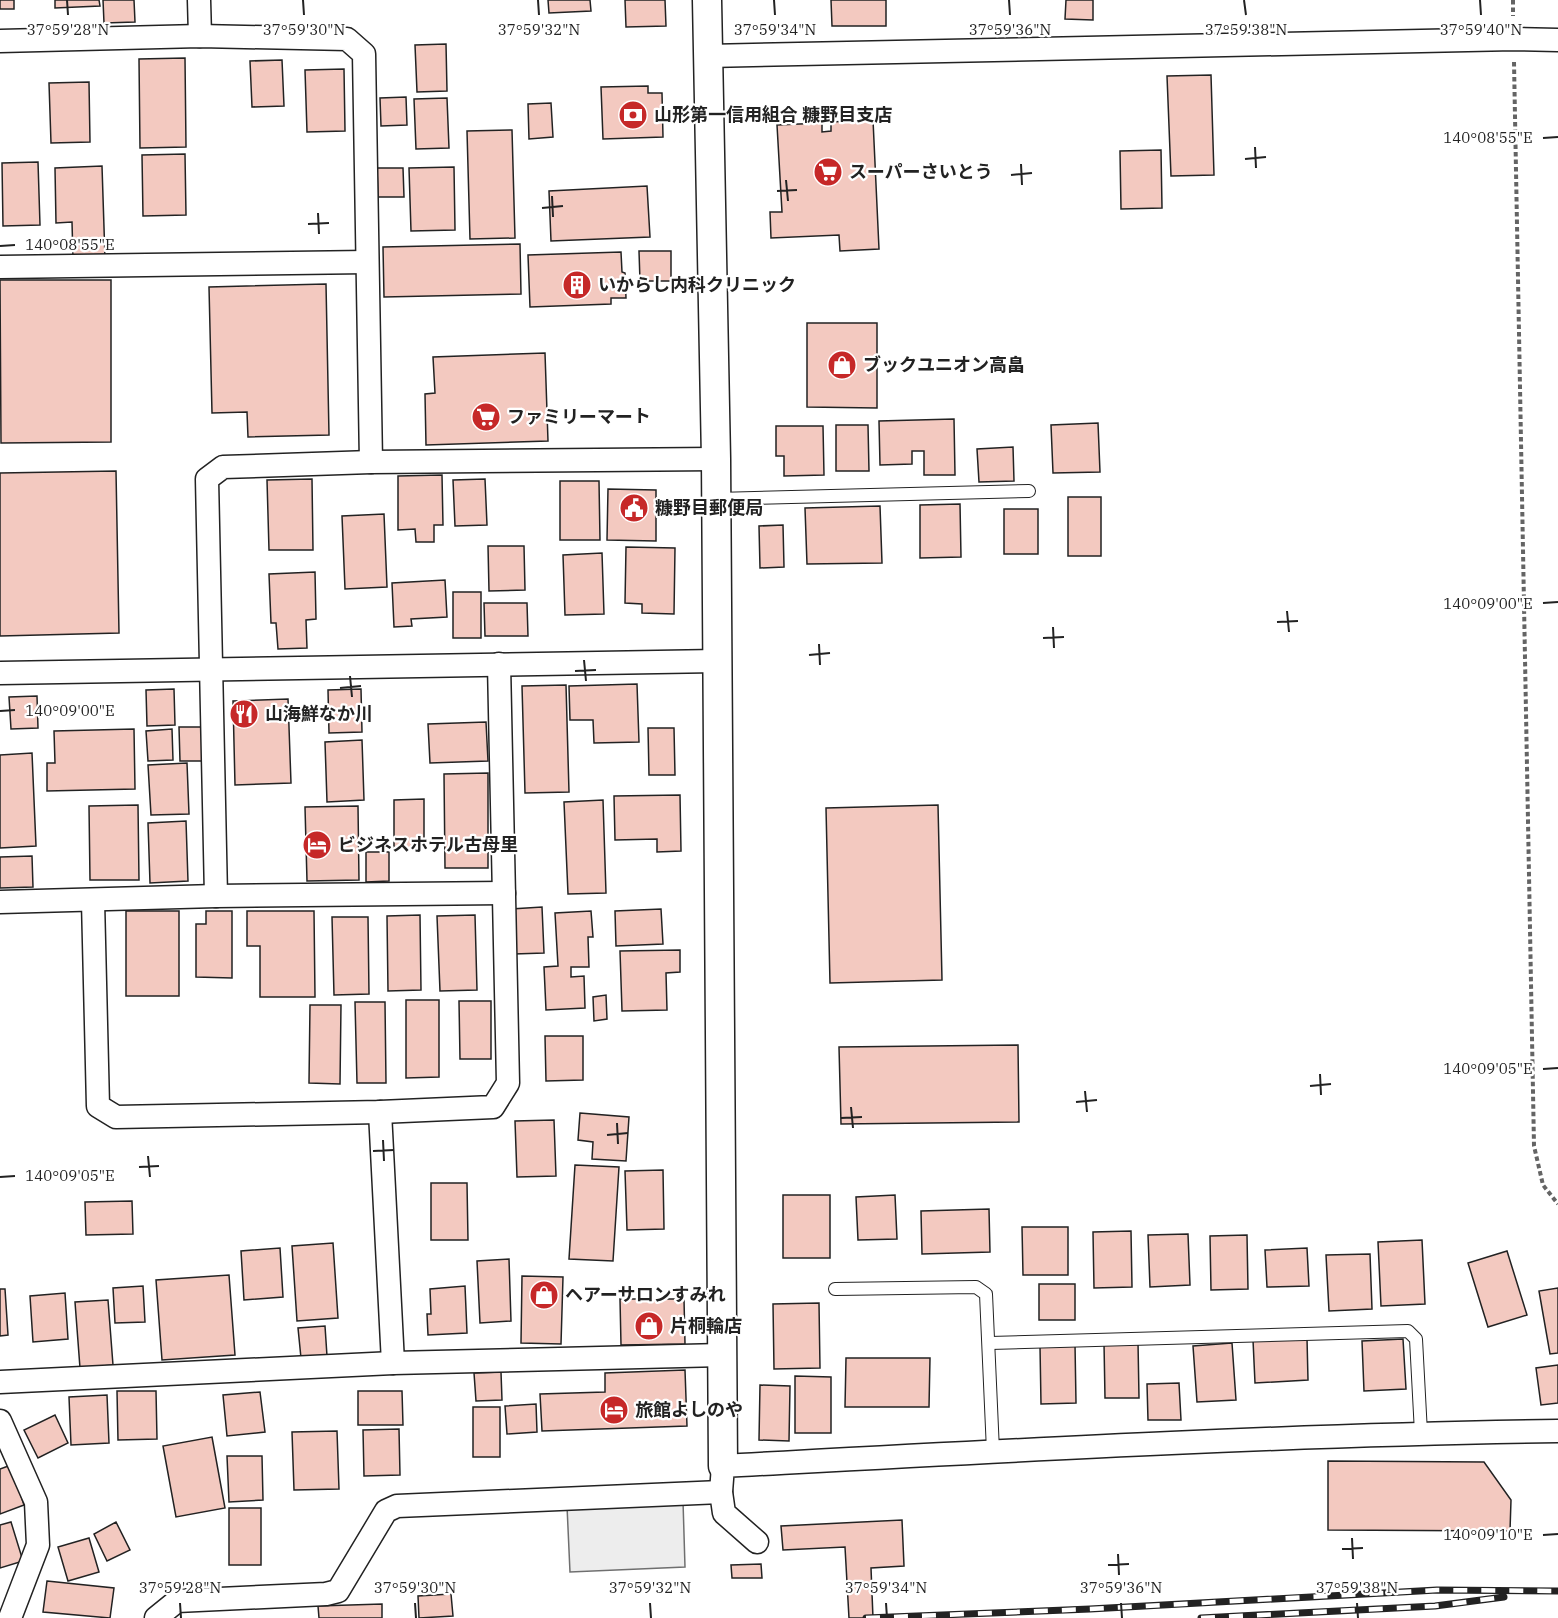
<svg xmlns="http://www.w3.org/2000/svg" width="1558" height="1618" font-family="'IBM Plex Serif','Noto Sans JP',serif">
<rect width="100%" height="100%" fill="#fff"/>
<path fill="#ededed" stroke="#6f6f6f" stroke-width="1.5" d="M683 1501 685 1567 570 1572 567 1506Z"/>
<g fill="#f3c9c0" stroke="#222" stroke-width="1.5">
<rect x="0" y="0" width="14" height="9"/>
<path d="M55 0H99L100 6 55 8Z"/>
<path d="M103 0H134L135 22 104 23Z"/>
<path d="M548 0H590L591 11 549 13Z"/>
<path d="M625 0H665L666 26 626 27Z"/>
<path d="M831 0H886V26H832Z"/>
<path d="M1066 0H1093V20L1065 19Z"/>
<path d="M446 44 447 91 417 92 415 45Z"/>
<path d="M185 58 186 147 140 148 139 59Z"/>
<path d="M282 60 284 106 252 107 250 61Z"/>
<path d="M344 69 345 131 307 132 305 70Z"/>
<path d="M1211 75 1214 175 1171 176 1167 76Z"/>
<path d="M89 82 90 142 51 143 49 83Z"/>
<path d="M648 86V93H662L663 137 603 139 601 87Z"/>
<path d="M406 97 407 125 381 126 380 98Z"/>
<path d="M447 98 449 148 416 149 414 99Z"/>
<path d="M551 103 553 137 529 139 528 104Z"/>
<path d="M873 120 879 249 840 251 839 235 771 238 770 212H782L777 125 822 123V132L831 131V122Z"/>
<path d="M512 130 515 238 470 239 467 131Z"/>
<path d="M1161 150 1162 208 1121 209 1120 151Z"/>
<path d="M185 154 186 215 143 216 142 155Z"/>
<path d="M38 162 40 225 3 226 2 163Z"/>
<path d="M102 166 105 258 73 259 72 222 56 223 55 168Z"/>
<path d="M454 167 455 230 411 231 409 168Z"/>
<path d="M377 168H403L404 197H378Z"/>
<path d="M647 186 650 237 551 241 549 191Z"/>
<path d="M520 244 521 294 384 297 383 247Z"/>
<path d="M639 251H671V281H640Z"/>
<path d="M621 252 622 272 625 273 626 298H611V304L530 307 528 255Z"/>
<path d="M0 280H111V442L1 443Z"/>
<path d="M326 284 329 435 248 437 247 412 212 413 209 287Z"/>
<path d="M807 323H877V408L807 407Z"/>
<path d="M545 353 548 441 426 445 425 394 435 393 433 357Z"/>
<path d="M954 419 955 475H924V451H912V464L880 465 879 421Z"/>
<path d="M1098 423 1100 472 1053 473 1051 425Z"/>
<path d="M836 425H868L869 471H836Z"/>
<path d="M776 426H823L824 475 784 476V456H776Z"/>
<path d="M1013 447 1014 481 979 482 977 449Z"/>
<path d="M116 471 119 633 0 636V473Z"/>
<path d="M442 475 443 525H434V542H416L415 529 398 530V476Z"/>
<path d="M312 479 313 550H269L267 480Z"/>
<path d="M485 479 487 525 455 526 453 480Z"/>
<path d="M560 481H599L600 540H560Z"/>
<path d="M608 489 656 490V541L607 540Z"/>
<rect x="1068" y="497" width="33" height="59"/>
<path d="M960 504 961 557 920 558V505Z"/>
<path d="M880 506 882 563 807 564 805 508Z"/>
<rect x="1004" y="509" width="34" height="45"/>
<path d="M384 514 387 587 345 589 342 516Z"/>
<path d="M783 525 784 567 760 568 759 526Z"/>
<path d="M488 546H524L525 590 489 591Z"/>
<path d="M626 547 675 548 674 614 642 613V604L625 603Z"/>
<path d="M602 553 604 614 565 615 563 555Z"/>
<path d="M315 572 316 619 306 620 307 648 278 649 276 623H271L269 574Z"/>
<path d="M445 580 447 617 411 619 412 626 394 627 392 583Z"/>
<rect x="453" y="592" width="28" height="46"/>
<path d="M484 603H527L528 636H485Z"/>
<path d="M637 684 639 742 594 743 593 720H570L569 686Z"/>
<path d="M566 685 569 792 525 793 522 686Z"/>
<path d="M174 689 175 725 147 726 146 690Z"/>
<path d="M361 689 362 732 329 733 328 690Z"/>
<path d="M37 696 38 728 11 729 9 697Z"/>
<path d="M288 699 291 783 235 785 233 701Z"/>
<path d="M486 722 488 761 430 763 428 724Z"/>
<path d="M179 727H202L203 761H180Z"/>
<path d="M648 728H674L675 775H649Z"/>
<path d="M134 729 135 789 47 791V763H55L54 731Z"/>
<path d="M172 729 173 760 148 761 146 731Z"/>
<path d="M362 740 364 800 327 802 325 742Z"/>
<path d="M32 753 36 846 0 848V755Z"/>
<path d="M187 763 189 814 151 815 148 765Z"/>
<path d="M488 773V868H445L444 774Z"/>
<path d="M680 795 681 851 657 852V839L615 840 614 796Z"/>
<path d="M424 799V849H394V800Z"/>
<path d="M603 800 606 893 568 894 564 802Z"/>
<path d="M138 805 139 880H90L89 806Z"/>
<path d="M938 805 942 980 830 983 826 808Z"/>
<path d="M358 806 359 880 307 881 305 807Z"/>
<path d="M186 821 188 881 150 883 148 823Z"/>
<path d="M366 852H389V881L366 882Z"/>
<path d="M32 856 33 887 0 888V857Z"/>
<path d="M542 907 544 953 514 954 511 909Z"/>
<path d="M661 909 663 944 616 946 615 911Z"/>
<rect x="126" y="911" width="53" height="85"/>
<path d="M206 911H232V978L196 977V924H206Z"/>
<path d="M247 911H314L315 997H260V946H247Z"/>
<path d="M591 911 593 937H588L589 967H571V977L584 976 585 1008 546 1010 544 967 558 966 555 913Z"/>
<path d="M420 915 421 990 388 991 387 916Z"/>
<path d="M475 915 477 990 440 991 437 916Z"/>
<path d="M332 917H368L369 994 334 995Z"/>
<path d="M680 950V972L666 973 667 1010 622 1011 620 951Z"/>
<path d="M606 995 607 1019 594 1021 593 997Z"/>
<path d="M406 1000H439V1077L406 1078Z"/>
<path d="M459 1001H491V1059H460Z"/>
<path d="M355 1002H385L386 1083H357Z"/>
<path d="M310 1005H341L340 1084 309 1083Z"/>
<path d="M545 1036H583V1080L546 1081Z"/>
<path d="M1018 1045 1019 1122 841 1124 839 1047Z"/>
<path d="M580 1113 629 1117 626 1161 592 1159 593 1142 578 1140Z"/>
<path d="M554 1120 556 1176 517 1177 515 1121Z"/>
<path d="M575 1165 619 1167 613 1261 569 1259Z"/>
<path d="M663 1170 664 1229 627 1230 625 1171Z"/>
<path d="M431 1183H467L468 1240H431Z"/>
<rect x="783" y="1195" width="47" height="63"/>
<path d="M895 1195 897 1239 858 1240 856 1197Z"/>
<path d="M132 1201 133 1234 86 1235 85 1202Z"/>
<path d="M989 1209 990 1252 922 1254 921 1211Z"/>
<path d="M1022 1227H1068V1275H1023Z"/>
<path d="M1131 1231 1132 1287 1094 1288 1093 1232Z"/>
<path d="M1188 1234 1190 1285 1150 1287 1148 1235Z"/>
<path d="M1247 1235 1248 1289 1211 1290 1210 1236Z"/>
<path d="M1422 1240 1425 1304 1381 1306 1378 1242Z"/>
<path d="M333 1243 338 1318 297 1321 292 1246Z"/>
<path d="M280 1248 283 1297 244 1300 241 1251Z"/>
<path d="M1307 1248 1309 1286 1267 1287 1265 1250Z"/>
<path d="M1507 1251 1527 1315 1488 1327 1468 1263Z"/>
<path d="M1370 1254 1372 1309 1329 1311 1326 1255Z"/>
<path d="M509 1259 511 1321 480 1323 477 1261Z"/>
<path d="M229 1275 235 1355 162 1360 156 1280Z"/>
<path d="M522 1276 563 1277 561 1344 521 1343Z"/>
<rect x="1039" y="1284" width="36" height="36"/>
<path d="M143 1286 145 1322 115 1323 113 1288Z"/>
<path d="M465 1286 467 1333 428 1335 427 1314H431L430 1289Z"/>
<path d="M1558 1288V1353L1550 1354 1539 1291Z"/>
<path d="M0 1289H5L8 1335 0 1336Z"/>
<path d="M65 1293 68 1339 33 1342 30 1296Z"/>
<path d="M620 1299H684L685 1344 621 1345Z"/>
<path d="M108 1300 113 1365 80 1368 75 1302Z"/>
<path d="M819 1303 820 1368 774 1369 773 1304Z"/>
<path d="M325 1326 327 1356 301 1358 298 1328Z"/>
<path d="M1307 1338 1308 1380 1255 1383 1253 1340Z"/>
<path d="M1403 1339 1406 1389 1364 1391 1362 1341Z"/>
<path d="M1138 1342 1139 1398H1105L1104 1343Z"/>
<path d="M1232 1343 1236 1400 1197 1402 1193 1346Z"/>
<path d="M1075 1344 1076 1403 1041 1404 1040 1346Z"/>
<path d="M846 1358H930L929 1407H845Z"/>
<path d="M1558 1365V1403L1541 1405 1536 1368Z"/>
<path d="M685 1370 687 1426 542 1431 540 1394 605 1392V1373Z"/>
<path d="M501 1372 502 1400 476 1401 474 1373Z"/>
<path d="M795 1376 831 1377V1433H795Z"/>
<path d="M1179 1383 1181 1420H1148L1147 1384Z"/>
<path d="M760 1385 790 1386 789 1441 759 1440Z"/>
<path d="M117 1391H156L157 1439 118 1440Z"/>
<path d="M358 1391H402L403 1425H358Z"/>
<path d="M260 1392 265 1432 227 1436 223 1395Z"/>
<path d="M107 1395 109 1443 71 1445 69 1397Z"/>
<path d="M536 1404 537 1432 507 1434 505 1406Z"/>
<rect x="473" y="1407" width="27" height="50"/>
<path d="M55 1415 68 1443 38 1458 24 1430Z"/>
<path d="M399 1429 400 1475 364 1476 363 1430Z"/>
<path d="M337 1431 339 1489 294 1490 292 1432Z"/>
<path d="M212 1437 225 1508 176 1517 163 1446Z"/>
<path d="M227 1456H262L263 1500 229 1502Z"/>
<path d="M1328 1461 1484 1462 1511 1500 1510 1531 1328 1530Z"/>
<path d="M11 1465 24 1505 0 1514V1469Z"/>
<rect x="229" y="1508" width="32" height="57"/>
<path d="M902 1520 904 1566 871 1568 873 1618H849L845 1547 783 1550 781 1526Z"/>
<path d="M11 1522 23 1561 0 1568V1525Z"/>
<path d="M116 1522 130 1550 107 1561 94 1534Z"/>
<path d="M89 1538 99 1572 68 1581 58 1547Z"/>
<path d="M761 1564 762 1578H732L731 1565Z"/>
<path d="M47 1581 114 1588 110 1618 43 1612Z"/>
<path d="M451 1594 453 1616 419 1618 418 1596Z"/>
<path d="M382 1604V1618H319L318 1606Z"/>
</g>
<g fill="none" stroke-linecap="round" stroke-linejoin="round">
<g stroke="#222" stroke-width="14">
<g id="service">
<path d="M716 499 1029 491"/>
<path d="M835 1289 976 1287 986 1294 993 1451"/>
<path d="M990 1343 1408 1331 1416 1339 1421 1433"/>
</g>
</g>
<g stroke="#222" stroke-width="25">
<g id="minor">
<path d="M199 0 200 36"/>
<path d="M0 41 200 36 347 39 364 54 371 462"/>
<path d="M708 56 1514 39 1558 40"/>
<path d="M0 267 367 262"/>
<path d="M0 673 717 661"/>
<path d="M216 896 207 479 223 467 371 462 716 459"/>
<path d="M93 901 98 1106 116 1117 380 1112 493 1107 508 1083 499 664"/>
<path d="M0 902 216 896 504 893"/>
<path d="M380 1112 393 1363"/>
<path d="M0 1382 393 1363 722 1355"/>
<path d="M0 1421 36 1502 38 1545 10 1618"/>
<path d="M757 1542 724 1513 721 1492 723 1466C1001 1451 1280 1435 1558 1431"/>
<path d="M156 1618 177 1601 326 1594 338 1591 386 1511 397 1506 721 1492"/>
</g>
</g>
<g stroke="#222" stroke-width="31">
<path id="tertiary" d="M707 0 716 459 723 1466"/>
</g>
<g stroke="#646464" stroke-width="4" stroke-dasharray="4.5 3" stroke-linecap="butt">
<path d="M1513 0V16"/>
<path d="M1514 62 1534 1146 1543 1185 1558 1204"/>
</g>
<use href="#service" stroke="#fff" stroke-width="12"/>
<use href="#minor" stroke="#fff" stroke-width="22"/>
<use href="#tertiary" stroke="#fff" stroke-width="28"/>
<g stroke="#222" stroke-width="7">
<g id="rail">
<path d="M866 1618 1090 1609 1437 1590 1558 1591"/>
<path d="M1201 1618 1435 1606 1504 1597"/>
</g>
</g>
<use href="#rail" stroke="#fff" stroke-width="4.5" stroke-dasharray="14" stroke-linecap="butt"/>
</g>
<path fill="none" stroke="#222" stroke-width="2" d="M67 0 68 15M303 0 304 15M538 0 539 15M774 0 775 15M1009 0 1010 15M1244 0 1246 15M1480 0 1481 15M1543 138 1558 137M1255 147 1256 168M1245 159 1266 157M1021 164 1022 185M1011 175 1032 173M786 180 788 201M777 191 797 190M552 196 553 217M542 208 563 206M318 213 319 234M308 224 329 223M0 246 15 245M1543 603 1558 602M1287 611 1289 632M1277 622 1298 621M1053 627 1054 648M1043 638 1064 637M819 644 820 665M809 655 830 653M584 660 586 681M575 671 596 670M350 676 352 697M340 688 361 686M0 711 15 710M1543 1069 1558 1068M1320 1074 1321 1095M1310 1086 1331 1084M1085 1091 1087 1112M1076 1102 1097 1100M851 1107 853 1128M841 1118 862 1117M617 1123 618 1144M607 1135 628 1133M383 1140 384 1161M373 1151 394 1150M148 1156 150 1177M139 1167 159 1166M0 1177 15 1176M1543 1535 1558 1534M1352 1538 1353 1559M1342 1549 1363 1548M1118 1554 1119 1575M1108 1565 1129 1564M180 1603 181 1618M415 1603 416 1618M650 1603 651 1618M886 1603 887 1618M1121 1603 1122 1618M1357 1603 1358 1618"/>
<defs>
<g id="bank-disc" transform="scale(1.5)"><circle r="9.5" fill="#c62828" stroke="#fff"/><path d="M-6-4H6V4H-6ZM0-2.3a2.3 2.3 0 1 0 0 4.6a2.3 2.3 0 1 0 0-4.6Z" fill="#fff"/></g>
<g id="supermarket-disc" transform="scale(1.5)"><circle r="9.5" fill="#c62828" stroke="#fff"/><path d="M-6-5.5h2.5l.6 2H6L4.5 2H-2.5L-4.4-4H-6ZM-1.5 3.2a1.3 1.3 0 1 0 .1 0ZM3 3.2a1.3 1.3 0 1 0 .1 0Z" fill="#fff"/></g>
<g id="building-disc" transform="scale(1.5)"><circle r="9.5" fill="#c62828" stroke="#fff"/><path d="M-4-6H4V6H1V3H-1V6H-4ZM-2.5-4.3h1.7v1.8h-1.7ZM.8-4.3h1.7v1.8H.8ZM-2.5-1h1.7V.8h-1.7ZM.8-1h1.7V.8H.8Z" fill="#fff"/></g>
<g id="shop-disc" transform="scale(1.5)"><circle r="9.5" fill="#c62828" stroke="#fff"/><path d="M-5-2.5h2.3a2.7 3.5 0 0 1 5.4 0H5L5.5 6h-11ZM-1.5-2.5h3a1.5 2.3 0 0 0-3 0Z" fill="#fff"/></g>
<g id="civic-disc" transform="scale(1.5)"><circle r="9.5" fill="#c62828" stroke="#fff"/><path d="M-.6-6.5H3V-4.5H.6V-3L4-1V1h2V6H-6V1h2V-1L-.6-3ZM-1.2 2.5V6h2.4V2.5Z" fill="#fff"/></g>
<g id="restaurant-disc" transform="scale(1.5)"><circle r="9.5" fill="#c62828" stroke="#fff"/><path d="M-5-6h1v4h1v-4h1v4h1v-4h1v5L-1.5 .5V6h-2V.5L-5-1ZM5-6V6H3V1.5H1.5Q1.5-4 5-6Z" fill="#fff"/></g>
<g id="hotel-disc" transform="scale(1.5)"><circle r="9.5" fill="#c62828" stroke="#fff"/><path d="M-6-4.5h1.5V1H6V5H4.5V3h-9V5H-6ZM-4 0a1.8 1.8 0 1 1 3.6 0ZM.5 0V-2.5h3Q6-2.5 6 0Z" fill="#fff"/></g>
</defs>
<g fill-rule="evenodd">
<use href="#bank-disc" x="633" y="115"/>
<use href="#supermarket-disc" x="828" y="172"/>
<use href="#building-disc" x="577" y="285"/>
<use href="#shop-disc" x="842" y="365"/>
<use href="#supermarket-disc" x="486" y="417"/>
<use href="#civic-disc" x="634" y="508"/>
<use href="#restaurant-disc" x="244" y="714"/>
<use href="#hotel-disc" x="317" y="845"/>
<use href="#shop-disc" x="544" y="1295"/>
<use href="#shop-disc" x="649" y="1326"/>
<use href="#hotel-disc" x="614" y="1410"/>
</g>
<g text-anchor="middle" stroke-width="4.5" stroke-linejoin="round" paint-order="stroke">
<g font-size="18" font-weight="bold" fill="#222" stroke="#fff" text-anchor="start">
<text x="654" y="121">山形第一信用組合 糠野目支店</text>
<text x="849" y="178">スーパーさいとう</text>
<text x="598" y="291">いからし内科クリニック</text>
<text x="863" y="371">ブックユニオン高畠</text>
<text x="507" y="423">ファミリーマート</text>
<text x="655" y="514">糠野目郵便局</text>
<text x="265" y="720">山海鮮なか川</text>
<text x="338" y="851">ビジネスホテル古母里</text>
<text x="565" y="1301">ヘアーサロンすみれ</text>
<text x="670" y="1332">片桐輪店</text>
<text x="635" y="1416">旅館よしのや</text>
</g>
</g>
<g font-size="15" text-anchor="middle" fill="#222" stroke="#fff" stroke-width="4.5" stroke-linejoin="round" paint-order="stroke">
<text x="68" y="35">37°59'28"N</text>
<text x="304" y="35">37°59'30"N</text>
<text x="539" y="35">37°59'32"N</text>
<text x="775" y="35">37°59'34"N</text>
<text x="1010" y="35">37°59'36"N</text>
<text x="1246" y="35">37°59'38"N</text>
<text x="1481" y="35">37°59'40"N</text>
<text x="1488" y="143">140°08'55"E</text>
<text x="70" y="250">140°08'55"E</text>
<text x="1488" y="609">140°09'00"E</text>
<text x="70" y="716">140°09'00"E</text>
<text x="1488" y="1074">140°09'05"E</text>
<text x="70" y="1181">140°09'05"E</text>
<text x="1488" y="1540">140°09'10"E</text>
<text x="180" y="1593">37°59'28"N</text>
<text x="415" y="1593">37°59'30"N</text>
<text x="650" y="1593">37°59'32"N</text>
<text x="886" y="1593">37°59'34"N</text>
<text x="1121" y="1593">37°59'36"N</text>
<text x="1357" y="1593">37°59'38"N</text>
</g>
</svg>
